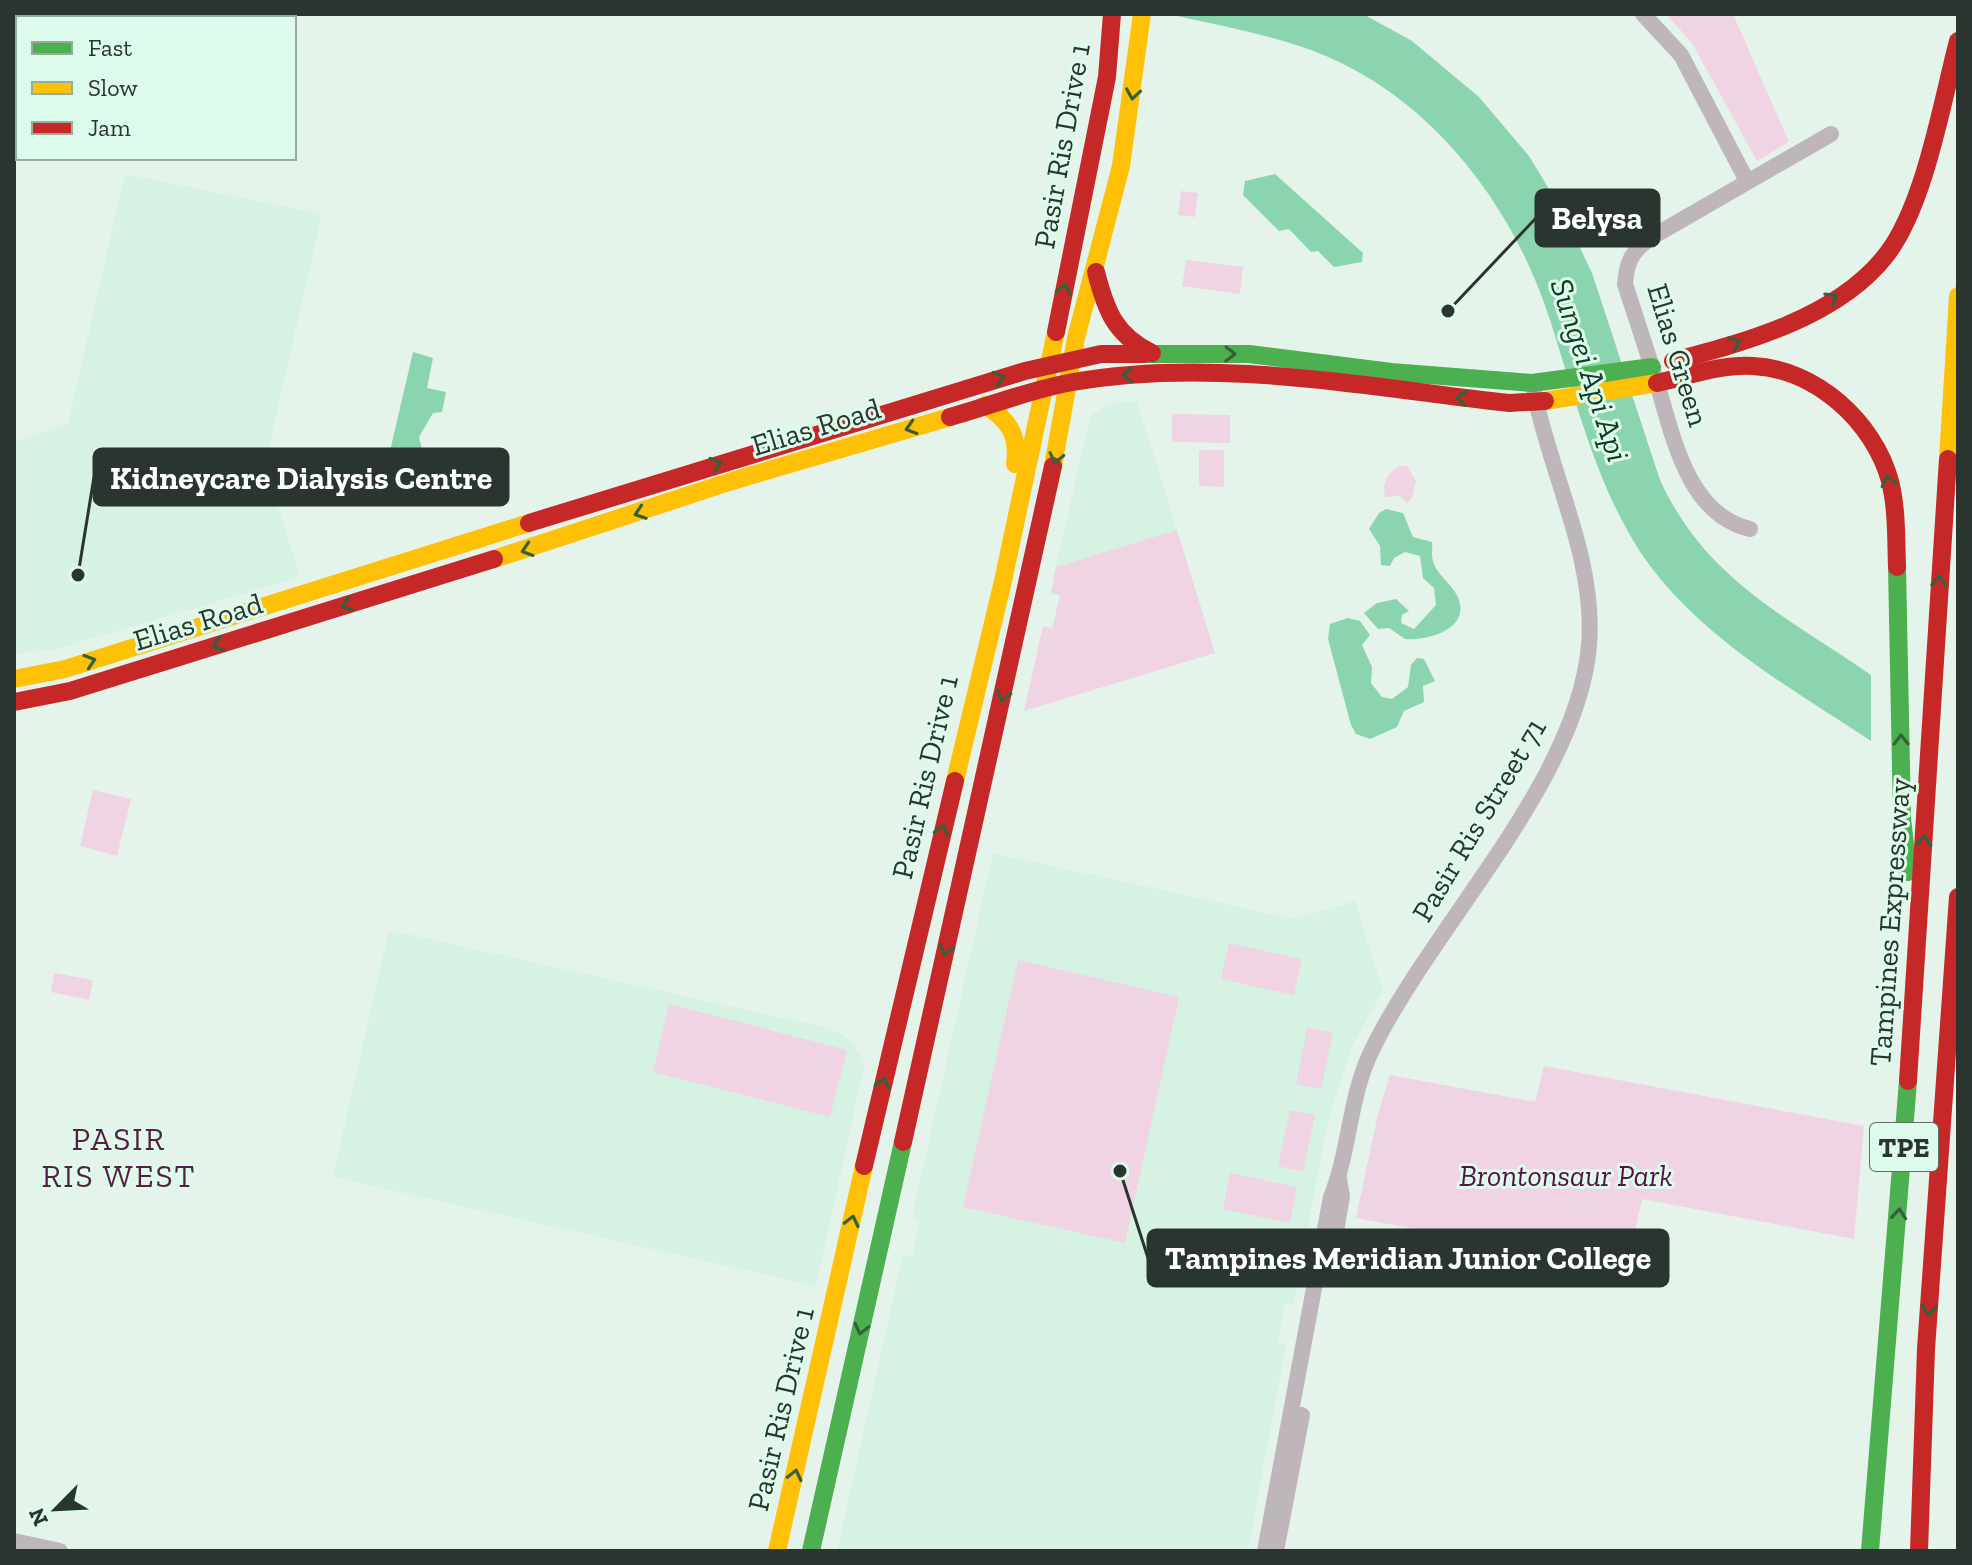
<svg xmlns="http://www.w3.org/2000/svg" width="1972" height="1565" font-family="'Zilla Slab',serif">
<rect width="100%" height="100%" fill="#e4f4eb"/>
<g fill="#d6f2e2">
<path d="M125 174 322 214 265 465 300 577 56 649 14 654V442L68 424Z"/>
<path d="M1137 401 1177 530 1056 567 1090 417 1108 404Z"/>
<path d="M993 853 1294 919 1355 901 1383 991 1352 1046 1327 1125 1293 1305 1285 1304 1278 1342 1286 1344 1248 1551H837L903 1255 912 1257 920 1220 912 1217Z"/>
<path d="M389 930 832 1029 850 1040 865 1062 816 1286 333 1177Z"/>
</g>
<g fill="#f0d4e4">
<path d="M1666 14H1733L1789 142 1757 161 1692 43Z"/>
<path d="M1181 191 1198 193 1195 217 1178 215Z"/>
<path d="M1186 260 1243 267 1240 294 1182 286Z"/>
<path d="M1172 414 1230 415V443L1172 442Z"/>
<path d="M1199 450H1224V487L1199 486Z"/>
<path d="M1399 466H1407L1416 481 1412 498 1407 503 1400 496 1385 497C1382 482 1387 474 1399 466Z"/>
<path d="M1177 530 1215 653 1024 711 1043 626 1052 628 1060 596 1051 593 1056 567Z"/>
<path d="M93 790 131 799 117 856 80 846Z"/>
<path d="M1229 943 1302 959 1294 995 1221 979Z"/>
<path d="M1018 960 1179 997 1125 1243 963 1207Z"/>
<path d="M54 973 93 980 89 1000 51 992Z"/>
<path d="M669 1004 847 1050 830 1117 653 1072Z"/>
<path d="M1307 1027 1333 1033 1321 1089 1296 1084Z"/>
<path d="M1544 1066 1864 1126 1854 1239 1642 1199 1627 1268 1356 1218 1378 1114 1390 1075 1535 1102Z"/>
<path d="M1290 1110 1315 1115 1303 1172 1278 1166Z"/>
<path d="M1230 1173 1297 1187 1290 1223 1223 1209Z"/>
</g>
<g fill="#8bd4b0">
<path d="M1168 14H1363L1412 41 1479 97 1529 156 1563 212 1592 273 1660 480C1706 580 1786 616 1871 675V741C1789 687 1694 634 1639 550 1595 481 1575 397 1550 320 1514 208 1436 103 1326 56 1275 35 1221 26 1168 14Z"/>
<path d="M1275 174 1363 253 1362 262 1334 267 1318 251 1311 252 1289 229 1279 231 1243 195 1245 181Z"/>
<path d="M413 352 433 358 427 388 446 392 442 412 433 413 419 437 426 468 400 476 390 451Z"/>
<path d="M1386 509 1403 513 1413 537 1432 542C1433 548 1431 554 1433 561 1435 572 1449 582 1455 592 1476 626 1432 641 1405 639L1389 628 1378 629 1364 613 1377 603 1396 599 1409 611 1402 615 1401 623 1414 629 1436 605 1434 588 1423 578 1420 556 1405 552 1394 558 1390 566 1381 565 1380 546 1369 529 1379 513Z"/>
<path d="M1348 618 1360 621 1370 635 1362 645 1372 667 1371 683 1382 697 1392 699 1408 687 1411 665 1417 658 1424 659 1435 681 1423 686 1424 702 1404 711 1397 727 1370 739 1356 734 1351 725 1328 639 1330 624Z"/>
</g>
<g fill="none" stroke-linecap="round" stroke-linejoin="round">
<g stroke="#bfb6bb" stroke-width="16">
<path d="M1643 14 1681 55 1747 181"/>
<path d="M1750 529C1682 513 1671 423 1652 367 1643 339 1634 312 1625 284 1627 260 1632 251 1652 237L1831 134"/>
<path d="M1334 1243 1342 1197 1339 1179"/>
<path d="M14 1541 60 1551"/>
<path d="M1265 1551 1331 1197C1350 1150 1349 1098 1371 1052 1431 927 1578 782 1589 645 1596 559 1551 476 1534 392"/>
<path d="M1276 1551 1302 1415"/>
</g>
<g stroke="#4caf50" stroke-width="18">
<path d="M1144 354H1249L1391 372 1532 383 1652 367"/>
<path d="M1897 567 1902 818 1908 872"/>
<path d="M811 1551 903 1142"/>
<path d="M1870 1551 1908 1081"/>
</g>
<g stroke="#ffc107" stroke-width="18">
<path d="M1545 401 1657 383"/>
<path d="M985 405C1009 420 1019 435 1015 464"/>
<path d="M1948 459 1958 296"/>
<path d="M1053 466 1076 338 1121 166 1142 14"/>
<path d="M494 559 732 481 950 417"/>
<path d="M14 679 65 669 529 523"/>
<path d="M955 781 1003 581 1056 332"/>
<path d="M777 1551 864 1166"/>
</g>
<g stroke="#c62828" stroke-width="18">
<path d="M1096 272C1106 311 1115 335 1152 353"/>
<path d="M1056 332 1107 77 1112 14"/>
<path d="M1673 361C1746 342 1839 317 1887 254 1925 204 1942 102 1958 41"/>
<path d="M1657 383C1688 376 1721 364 1753 366 1816 369 1874 422 1890 481 1897 509 1896 538 1897 567"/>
<path d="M950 417C990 406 1032 389 1073 382 1216 357 1366 387 1509 403L1545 401"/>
<path d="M529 523 1025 371 1101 354H1144"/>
<path d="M14 702 70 691 494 559"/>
<path d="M1908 1081 1948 459"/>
<path d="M903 1142 1053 466"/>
<path d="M864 1166 955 781"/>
<path d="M1919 1551 1926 1349 1958 897"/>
</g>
</g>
<defs><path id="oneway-chevron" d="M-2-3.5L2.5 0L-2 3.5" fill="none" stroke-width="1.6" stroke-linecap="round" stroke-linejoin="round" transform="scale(2)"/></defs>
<g stroke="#35603a">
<use href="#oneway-chevron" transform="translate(1133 94) rotate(99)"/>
<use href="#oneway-chevron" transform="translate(1064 289) rotate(-78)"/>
<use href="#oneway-chevron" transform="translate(1832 298) rotate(-32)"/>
<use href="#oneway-chevron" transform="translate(1735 343) rotate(-22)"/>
<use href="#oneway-chevron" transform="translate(1230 354) rotate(1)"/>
<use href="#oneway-chevron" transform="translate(1128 375) rotate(177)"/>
<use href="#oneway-chevron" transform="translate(999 378) rotate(-16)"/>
<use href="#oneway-chevron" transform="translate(1462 398) rotate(-174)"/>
<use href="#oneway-chevron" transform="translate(911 428) rotate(163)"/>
<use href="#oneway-chevron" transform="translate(1056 458) rotate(102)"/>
<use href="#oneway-chevron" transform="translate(716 464) rotate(-17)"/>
<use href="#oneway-chevron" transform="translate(1888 481) rotate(-104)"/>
<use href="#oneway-chevron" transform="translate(640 513) rotate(161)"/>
<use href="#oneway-chevron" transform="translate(527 550) rotate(162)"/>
<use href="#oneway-chevron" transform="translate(1939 581) rotate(-87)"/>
<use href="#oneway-chevron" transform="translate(347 605) rotate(163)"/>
<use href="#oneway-chevron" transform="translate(218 645) rotate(163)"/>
<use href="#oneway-chevron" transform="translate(90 661) rotate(-18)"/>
<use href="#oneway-chevron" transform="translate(1003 696) rotate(103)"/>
<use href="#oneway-chevron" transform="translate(1901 740) rotate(-91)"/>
<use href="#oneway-chevron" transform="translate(942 830) rotate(-77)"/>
<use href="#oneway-chevron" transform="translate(1924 841) rotate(-86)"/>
<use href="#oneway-chevron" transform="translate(946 950) rotate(103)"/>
<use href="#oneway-chevron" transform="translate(883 1083) rotate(-77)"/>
<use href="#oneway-chevron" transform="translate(1899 1214) rotate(-85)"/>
<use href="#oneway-chevron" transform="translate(852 1221) rotate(-77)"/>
<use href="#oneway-chevron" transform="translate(1929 1310) rotate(94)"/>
<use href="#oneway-chevron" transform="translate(861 1329) rotate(103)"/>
<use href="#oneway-chevron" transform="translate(795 1475) rotate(-77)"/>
</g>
<g text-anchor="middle" stroke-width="6" stroke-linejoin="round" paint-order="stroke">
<rect fill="#ddfbea" stroke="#5f7066" stroke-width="2" x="1870" y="1123" width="68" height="48" rx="6"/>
<g font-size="28" font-weight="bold" fill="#29352e">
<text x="1904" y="1157">TPE</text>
</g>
<g font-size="30" fill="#29352e" stroke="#ddfbea">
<text transform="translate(1062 146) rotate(-80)" y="10">Pasir Ris Drive 1</text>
<text transform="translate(1678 355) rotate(73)" y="10">Elias Green</text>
<text transform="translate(816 427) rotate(-17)" y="10">Elias Road</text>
<text transform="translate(198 622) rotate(-17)" y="10">Elias Road</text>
<text transform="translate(925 777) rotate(-77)" y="10">Pasir Ris Drive 1</text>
<text transform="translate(1479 820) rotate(-59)" y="10">Pasir Ris Street 71</text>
<text transform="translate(1890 922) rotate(-86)" y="10">Tampines Expressway</text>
<text transform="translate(781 1409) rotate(-77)" y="10">Pasir Ris Drive 1</text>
</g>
<g font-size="30" font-style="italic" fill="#580f43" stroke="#ddfbea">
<text x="1566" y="1186">Brontonsaur Park</text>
</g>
<g font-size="32" font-style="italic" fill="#103b27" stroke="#ddfbea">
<text transform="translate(1590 370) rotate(72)" y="11">Sungei Api Api</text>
</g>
<g font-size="32" letter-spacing="2" fill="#581e45" stroke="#ddfbea">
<text x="119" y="1150">PASIR<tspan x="119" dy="37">RIS WEST</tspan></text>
</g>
</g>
<path fill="none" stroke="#29352e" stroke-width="3" d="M1448 311L1536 218M78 575L94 477M1120 1171L1148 1258"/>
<g fill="#29352e" stroke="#ddfbea" stroke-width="3">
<circle cx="1448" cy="311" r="8"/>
<circle cx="78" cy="575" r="8"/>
<circle cx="1120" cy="1171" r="8"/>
</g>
<g fill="#29352e" stroke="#29352e" stroke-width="3">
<rect x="1536" y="190" width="123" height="56" rx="8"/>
<rect x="94" y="449" width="414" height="56" rx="8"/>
<rect x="1148" y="1230" width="520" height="56" rx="8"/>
</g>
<g font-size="32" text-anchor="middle" font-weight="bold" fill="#fff">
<text x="1597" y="229">Belysa</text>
<text x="301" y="489">Kidneycare Dialysis Centre</text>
<text x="1408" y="1269">Tampines Meridian Junior College</text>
</g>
<rect width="1972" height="1565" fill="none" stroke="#29352e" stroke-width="32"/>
<rect x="16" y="16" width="280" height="144" fill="#ddfbea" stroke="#95ac9f" stroke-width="2"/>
<rect x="32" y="42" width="40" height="12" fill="#4caf50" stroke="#95ac9f" stroke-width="2"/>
<text x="88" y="56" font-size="24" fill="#29352e">Fast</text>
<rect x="32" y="82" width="40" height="12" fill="#ffc107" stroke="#95ac9f" stroke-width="2"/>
<text x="88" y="96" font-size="24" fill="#29352e">Slow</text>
<rect x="32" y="122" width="40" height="12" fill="#c62828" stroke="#95ac9f" stroke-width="2"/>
<text x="88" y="136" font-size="24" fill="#29352e">Jam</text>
<g transform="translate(56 1509) rotate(246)" stroke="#ddfbea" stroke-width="6" paint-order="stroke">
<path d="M0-6L14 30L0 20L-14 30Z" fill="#29352e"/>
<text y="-12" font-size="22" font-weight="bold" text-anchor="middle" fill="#29352e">N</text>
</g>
</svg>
